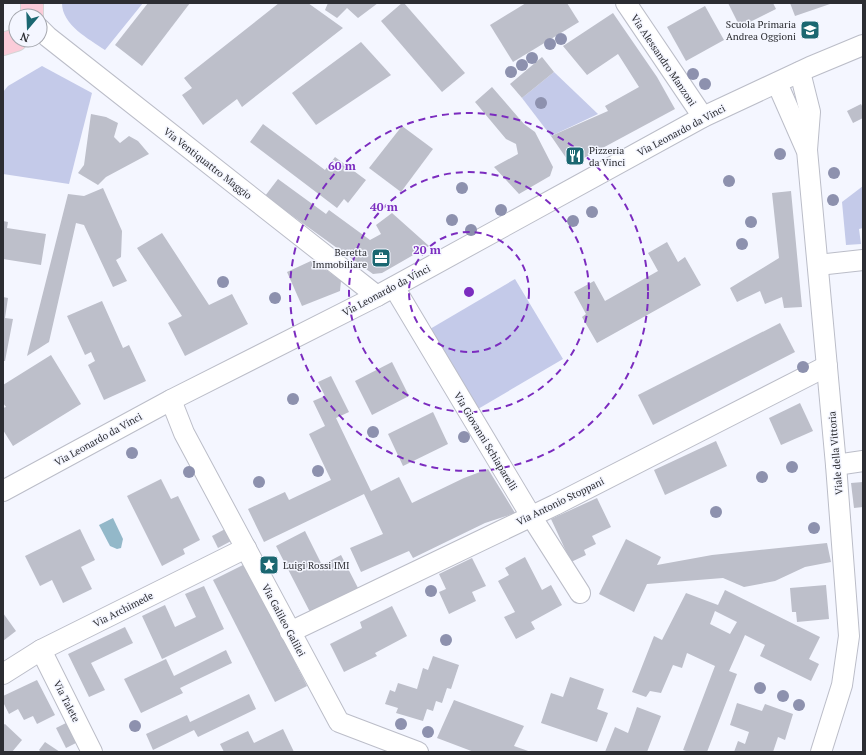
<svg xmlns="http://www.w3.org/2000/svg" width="866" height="755" font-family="'PT Serif',serif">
<rect width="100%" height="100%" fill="#f4f6ff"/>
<g fill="#c4cae9">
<path d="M62 3H143L105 50C89 39 62 25 62 3Z"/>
<path d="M42 66 92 93 69 184 3 174V92L8 86Z"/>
<path d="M554 72 598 114 551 136 522 98Z"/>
<path d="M863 186V228L859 229 861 244 846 245 842 202Z"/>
<path d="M515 279 563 359 478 409 430 329Z"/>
</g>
<path fill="#93b8c9" d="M113 518 123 539 121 548 117 549 110 546 99 525Z"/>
<g fill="#bdbfca" fill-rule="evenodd">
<path d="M148 3H190L142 66 115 45Z"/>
<path d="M279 3H308L343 28 242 107 237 99 203 125 182 95 192 88 184 78Z"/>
<path d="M328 3H378L358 18 347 8 337 18 325 10Z"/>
<path d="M402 3H404L465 73 442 92 381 21Z"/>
<path d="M526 3H567L579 22 513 62 490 25Z"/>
<path d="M728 3H773L776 9 740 27Z"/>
<path d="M790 3H833L795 16Z"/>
<path d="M705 6 724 40 686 61 667 27Z"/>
<path d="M613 13 657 77 675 109 571 165 551 136 608 111 605 106 639 87 618 54 587 75 563 46Z"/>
<path d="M361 42 391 75 316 125 292 93Z"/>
<path d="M542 57 554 72 522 98 510 84Z"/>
<path d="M492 87 524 124 535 132 553 167 550 176 519 194 494 167 518 154 516 144 506 139 475 102Z"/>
<path d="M861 104 863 108V118L853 123 847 111Z"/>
<path d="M91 114 106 117 118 123 114 137 120 143 129 136 138 141 149 154 106 177 98 185 78 173 84 165Z"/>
<path d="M263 124 325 170 335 157 366 180 348 203 344 199 337 208 250 142Z"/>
<path d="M402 126 433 149 401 192 369 168Z"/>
<path d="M278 179 326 214 329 210 370 240 381 234 376 225 392 213 429 246 382 273 373 274 265 196Z"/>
<path d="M103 188 122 231 121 257 116 260 127 281 113 287 84 225 76 223 49 342 27 356 68 194 84 196Z"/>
<path d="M791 191 802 307 784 308 782 297 765 304 760 291 737 302 730 288 779 258 772 193Z"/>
<path d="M3 221 8 222 7 228 46 234 41 265 3 259Z"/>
<path d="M162 233 209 305 232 294 248 324 185 356 168 323 182 316 137 248Z"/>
<path d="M667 242 678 262 685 257 701 285 597 343 582 317 586 314 574 292 594 281 605 301 658 271 648 253Z"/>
<path d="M313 260 341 281 340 291 302 306 287 272Z"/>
<path d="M3 297 8 298 5 318 13 319 5 361H3Z"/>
<path d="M102 301 123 348 129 345 146 381 104 400 88 365 95 361 91 352 85 355 67 316Z"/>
<path d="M780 323 795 352 653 425 638 395Z"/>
<path d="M51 355 81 404 13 446 3 430V408L6 407 3 403V385Z"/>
<path d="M392 362 409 396 372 415 355 381Z"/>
<path d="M331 376 349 412 336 418 371 491 399 477 412 503 464 478 488 469 515 513 485 523 413 558 409 551 361 572 350 548 383 534 364 494 264 542 248 509 285 492 289 500 331 480 309 434 325 426 313 401 325 396 318 382Z"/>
<path d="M800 403 813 431 781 445 769 418Z"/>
<path d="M433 412 448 444 403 466 388 434Z"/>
<path d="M716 441 727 466 665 495 654 470Z"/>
<path d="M161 479 171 499 178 496 200 540 183 549 185 554 162 566 127 496Z"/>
<path d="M863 482V507L854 508 851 483Z"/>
<path d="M597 498 611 527 592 536 596 544 584 550 586 555 571 562 551 519Z"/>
<path d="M227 528 233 540 218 548 212 536Z"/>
<path d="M80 529 95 560 81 567 92 589 63 603 52 580 40 586 25 556Z"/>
<path d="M305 531 322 565 341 555 358 588 310 612 276 546Z"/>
<path d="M626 539 661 557 657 565 712 555 827 543 831 562 805 567 775 581 744 587 723 578 647 584 634 612 599 594Z"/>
<path d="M525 557 542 590 551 585 562 605 531 622 535 629 516 639 504 617 515 612 498 581 509 575 505 568Z"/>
<path d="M472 558 486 586 472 592 476 601 449 614 439 592 446 589 439 574Z"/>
<path d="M245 564 307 686 275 702 213 580Z"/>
<path d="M826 585 829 619 797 622 796 612H792L790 588Z"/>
<path d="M204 586 224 629 162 659 142 616 165 605 175 627 196 617 185 594Z"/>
<path d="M725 590 820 637 809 659 819 664 811 681 760 656 765 645 745 635 729 671 737 674 707 752H689L683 750 715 666 687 653 682 668 673 665 661 693 650 691 646 697 632 692 654 636 662 640 686 593 718 605ZM715 611 737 622 730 634 710 624Z"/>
<path d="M392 606 407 636 375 653 377 656 344 672 330 644 362 628 360 622Z"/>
<path d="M3 613 16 631 3 641Z"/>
<path d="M125 627 133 643 91 663 105 690 89 697 68 654Z"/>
<path d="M226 650 232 663 180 688 183 693 141 713 124 679 166 659 174 676Z"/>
<path d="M433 656 459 665 451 689 447 688 442 703 436 701 433 711 427 709 423 721 396 713 398 708 385 704 390 690 395 692 398 683 417 689 423 668 428 670Z"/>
<path d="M570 677 604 689 597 709 608 713 597 742 541 723 551 693 563 697Z"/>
<path d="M37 680 55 715 37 724 33 716 24 720 18 709 9 714 3 702V696Z"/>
<path d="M249 694 256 709 198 737 194 730 153 750 146 734 187 715 190 722Z"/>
<path d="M454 700 524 726 514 746 531 752H474L437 738Z"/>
<path d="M737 703 762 711 765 704 793 714 785 740 778 737 773 752H734L738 741 745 744 749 732 730 725Z"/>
<path d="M637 707 661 716 647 752H605L615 727 628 733Z"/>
<path d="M66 723 76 743 66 748 56 728Z"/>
<path d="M5 724 22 740 12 752H3V725Z"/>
<path d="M283 729 294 752H224L220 744 248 731 254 743Z"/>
<path d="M45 742 60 752H41L39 750Z"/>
</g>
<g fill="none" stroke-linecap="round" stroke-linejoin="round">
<g stroke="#bbbdc8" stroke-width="22">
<g id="minor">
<path d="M626 3 703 117"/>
<path d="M40 29 48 37 377 296"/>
<path d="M800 72 810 112 807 150 836 465 849 636 842 685 821 752"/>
<path d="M777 83 806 149"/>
<path d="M818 265 863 260"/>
<path d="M394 287 531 516 580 593"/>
<path d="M171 400 184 433 339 722 418 752"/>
<path d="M836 465 863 461"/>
<path d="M3 491 171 400 377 296 703 117 810 67 863 45"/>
<path d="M290 632 555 505 827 366"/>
<path d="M41 650 92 752"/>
<path d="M3 674 41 650 246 548"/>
</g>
</g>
<g stroke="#d5d5d6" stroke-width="24">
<g id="major">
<path d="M32 3V16"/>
<path d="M3 44 16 40"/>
</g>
</g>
<use href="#minor" stroke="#fff" stroke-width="20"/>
<use href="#major" stroke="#fbccd9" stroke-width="22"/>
</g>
<g fill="#8d91ae">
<circle cx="561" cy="39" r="6"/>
<circle cx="550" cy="44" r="6"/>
<circle cx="532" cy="58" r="6"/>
<circle cx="522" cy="65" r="6"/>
<circle cx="511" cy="72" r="6"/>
<circle cx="693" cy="74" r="6"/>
<circle cx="705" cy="84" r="6"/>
<circle cx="541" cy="103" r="6"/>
<circle cx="780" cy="154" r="6"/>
<circle cx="834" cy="173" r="6"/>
<circle cx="729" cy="181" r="6"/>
<circle cx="462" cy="188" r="6"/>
<circle cx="833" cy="200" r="6"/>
<circle cx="501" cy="210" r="6"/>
<circle cx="592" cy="212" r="6"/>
<circle cx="452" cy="220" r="6"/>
<circle cx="573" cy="221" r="6"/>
<circle cx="751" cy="222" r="6"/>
<circle cx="471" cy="230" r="6"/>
<circle cx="742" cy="244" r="6"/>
<circle cx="223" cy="282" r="6"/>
<circle cx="275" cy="298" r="6"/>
<circle cx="803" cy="367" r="6"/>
<circle cx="293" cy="399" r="6"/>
<circle cx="373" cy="432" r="6"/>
<circle cx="464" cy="437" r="6"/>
<circle cx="132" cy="453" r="6"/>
<circle cx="792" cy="467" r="6"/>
<circle cx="318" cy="471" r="6"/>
<circle cx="189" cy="472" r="6"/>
<circle cx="762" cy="477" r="6"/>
<circle cx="259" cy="482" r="6"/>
<circle cx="716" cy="512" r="6"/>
<circle cx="814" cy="528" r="6"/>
<circle cx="431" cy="591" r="6"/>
<circle cx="446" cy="640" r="6"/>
<circle cx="760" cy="688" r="6"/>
<circle cx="783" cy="696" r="6"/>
<circle cx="799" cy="705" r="6"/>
<circle cx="401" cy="724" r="6"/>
<circle cx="135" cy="726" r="6"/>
<circle cx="428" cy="732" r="6"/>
</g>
<g fill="none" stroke="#7b2cbf" stroke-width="2" stroke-dasharray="7 5">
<circle cx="469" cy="292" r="60"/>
<circle cx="469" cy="292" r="120"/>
<circle cx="469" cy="292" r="179"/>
</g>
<defs>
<g id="school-square" transform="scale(1)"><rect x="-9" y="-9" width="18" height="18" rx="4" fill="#1b6771" stroke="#f4f6ff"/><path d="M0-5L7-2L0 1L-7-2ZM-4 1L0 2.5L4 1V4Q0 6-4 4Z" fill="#fff"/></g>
<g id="restaurant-square" transform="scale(1)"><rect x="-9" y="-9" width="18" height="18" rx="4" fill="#1b6771" stroke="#f4f6ff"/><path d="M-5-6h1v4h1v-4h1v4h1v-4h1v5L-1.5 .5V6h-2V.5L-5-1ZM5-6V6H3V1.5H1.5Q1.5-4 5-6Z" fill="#fff"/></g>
<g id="office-square" transform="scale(1)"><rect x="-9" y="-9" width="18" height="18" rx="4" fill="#1b6771" stroke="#f4f6ff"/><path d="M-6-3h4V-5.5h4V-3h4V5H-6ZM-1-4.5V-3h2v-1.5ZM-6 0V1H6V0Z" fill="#fff"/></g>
<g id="sight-square" transform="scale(1)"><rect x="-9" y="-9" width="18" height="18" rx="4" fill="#1b6771" stroke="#f4f6ff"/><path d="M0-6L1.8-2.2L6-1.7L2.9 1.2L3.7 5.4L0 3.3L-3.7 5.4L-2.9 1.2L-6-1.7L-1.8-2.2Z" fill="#fff"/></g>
</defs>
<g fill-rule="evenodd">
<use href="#school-square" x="810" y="30"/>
<use href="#restaurant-square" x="575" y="156"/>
<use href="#office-square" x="381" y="258"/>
<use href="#sight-square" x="269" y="565"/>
</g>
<g text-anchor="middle" stroke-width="3" stroke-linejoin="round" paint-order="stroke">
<g font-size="10" fill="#2c2d32" stroke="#f4f6ff" text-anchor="end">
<text x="796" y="28">Scuola Primaria<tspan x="796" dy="12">Andrea Oggioni</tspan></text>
<text x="589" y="154" text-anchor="start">Pizzeria<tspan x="589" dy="12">da Vinci</tspan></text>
<text x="367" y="256">Beretta<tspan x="367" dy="12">Immobiliare</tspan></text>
<text x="283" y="569" text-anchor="start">Luigi Rossi IMI</text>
</g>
<g font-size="10" fill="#2c2d32" stroke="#f4f6ff">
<text transform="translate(664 60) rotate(56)" y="4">Via Alessandro Manzoni</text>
<text transform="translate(681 130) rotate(-28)" y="4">Via Leonardo da Vinci</text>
<text transform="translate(208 163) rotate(38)" y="4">Via Ventiquattro Maggio</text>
<text transform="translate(386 290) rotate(-28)" y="4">Via Leonardo da Vinci</text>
<text transform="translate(98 439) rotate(-29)" y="4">Via Leonardo da Vinci</text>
<text transform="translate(486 441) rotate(59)" y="4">Via Giovanni Schiaparelli</text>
<text transform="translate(835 453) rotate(-95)" y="4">Viale della Vittoria</text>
<text transform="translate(560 501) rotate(-26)" y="4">Via Antonio Stoppani</text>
<text transform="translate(123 609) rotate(-27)" y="4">Via Archimede</text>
<text transform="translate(284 620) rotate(62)" y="4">Via Galileo Galilei</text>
<text transform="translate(67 701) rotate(63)" y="4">Via Talete</text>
</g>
</g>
<circle cx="469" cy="292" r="6" fill="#7b2cbf" stroke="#f4f6ff" stroke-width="2"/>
<g font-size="12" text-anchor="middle" font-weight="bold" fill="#7b2cbf" stroke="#f4f6ff" stroke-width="3" stroke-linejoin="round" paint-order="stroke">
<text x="342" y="170">60 m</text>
<text x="384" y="211">40 m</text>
<text x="427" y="254">20 m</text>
</g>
<rect width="866" height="755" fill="none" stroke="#2c2d32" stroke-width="8"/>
<g transform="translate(28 28) rotate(199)"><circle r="19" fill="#f4f6ff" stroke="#a4a6ad"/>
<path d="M0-3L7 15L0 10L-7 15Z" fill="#1b6771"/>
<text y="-6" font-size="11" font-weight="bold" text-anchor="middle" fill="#2c2d32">N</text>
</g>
</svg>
